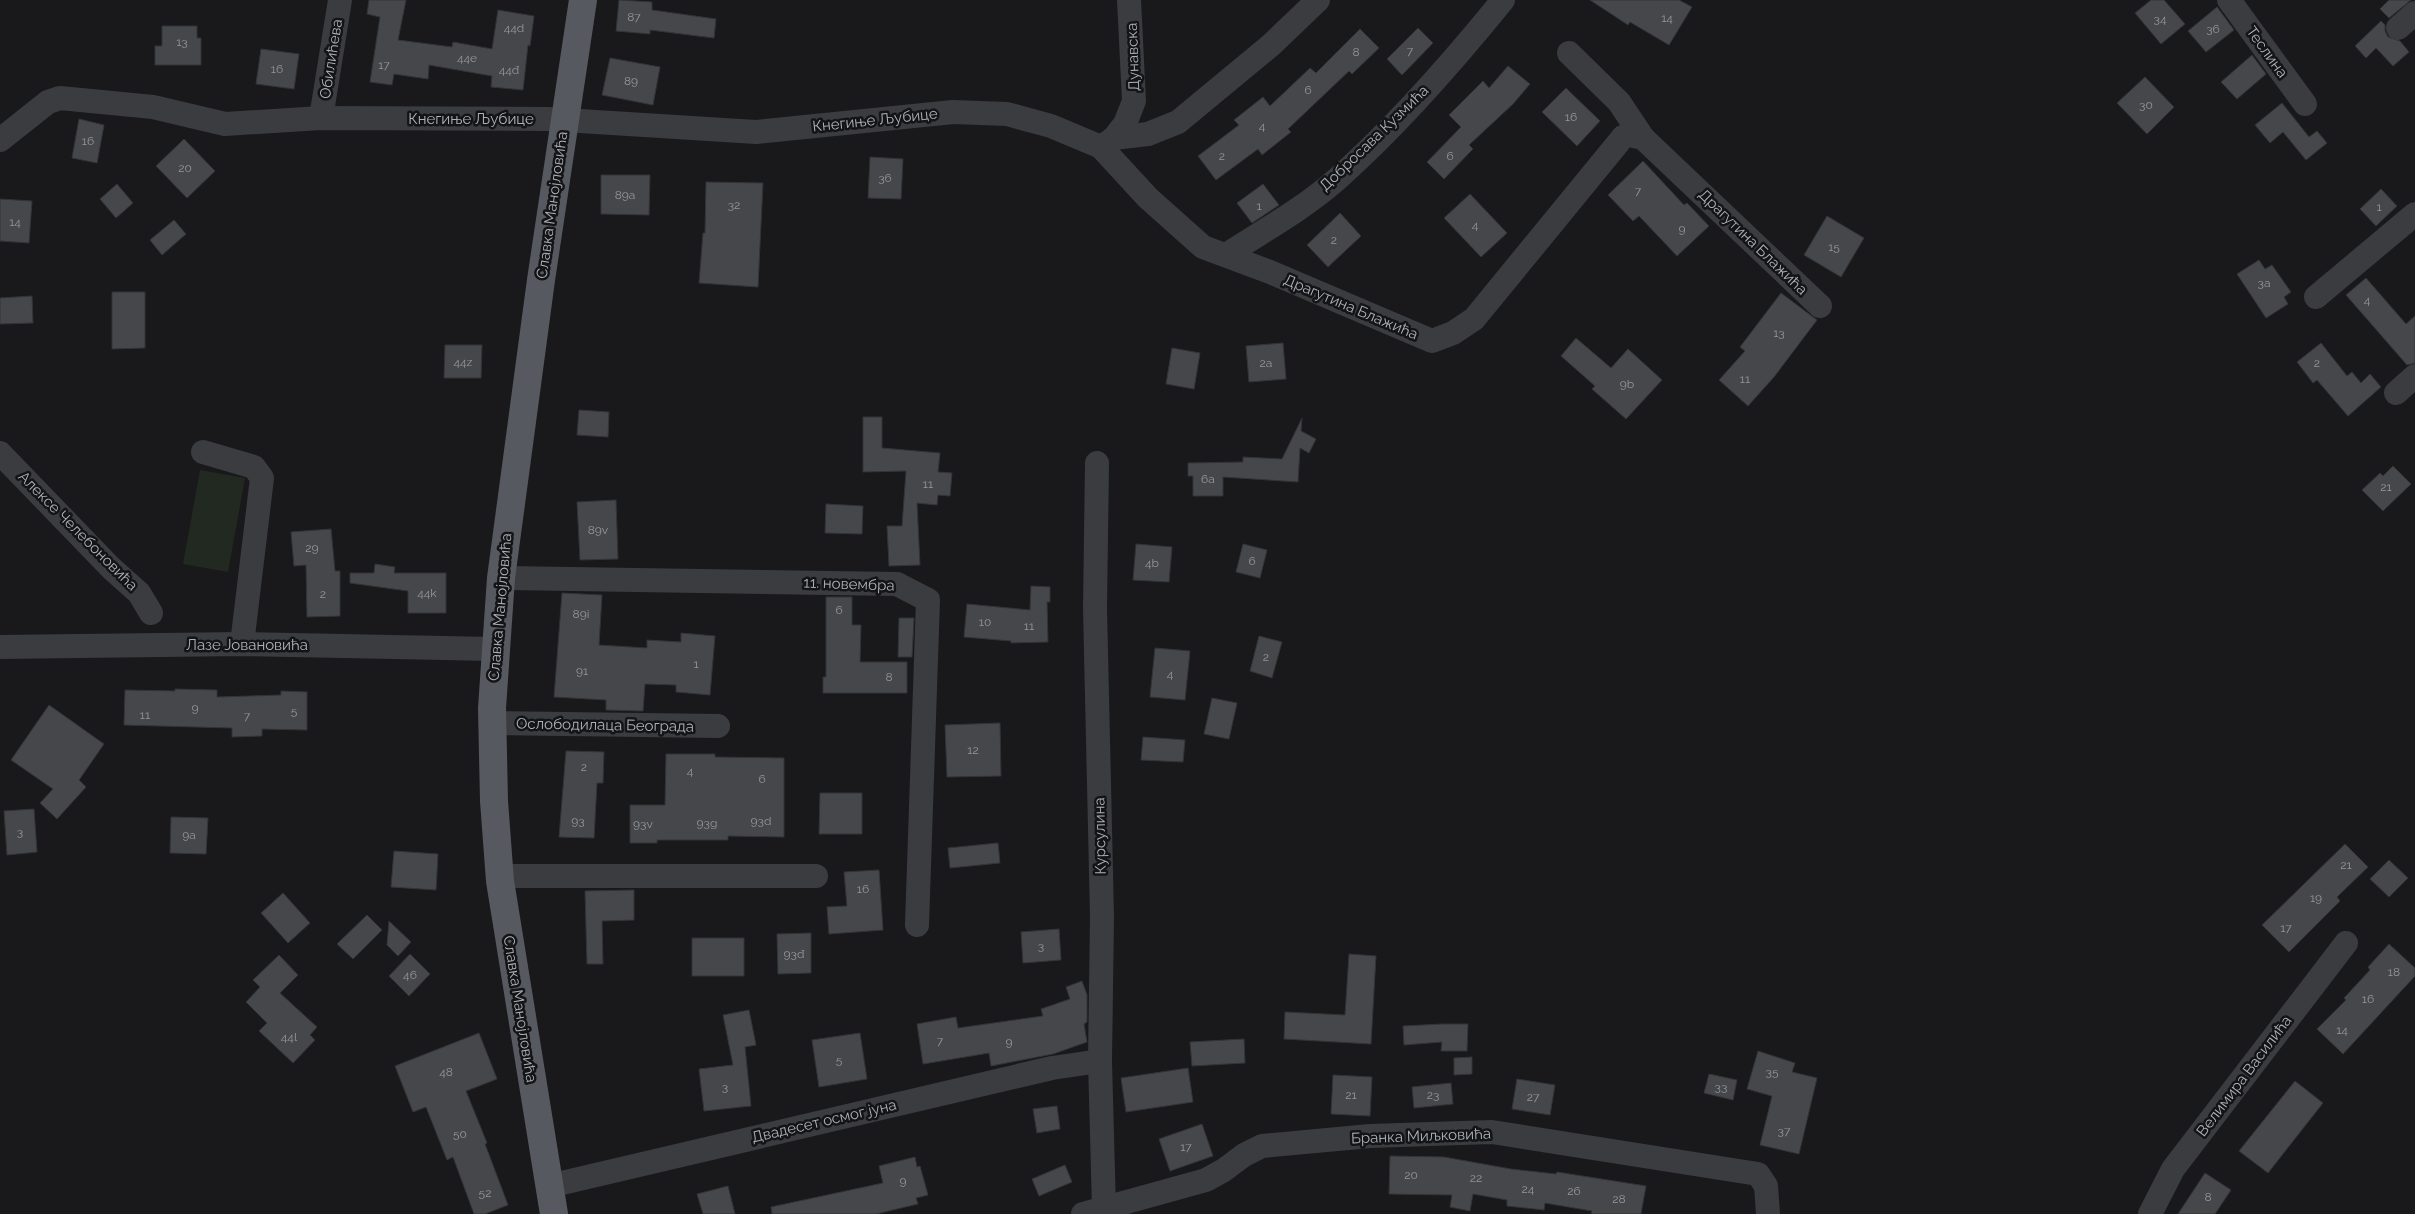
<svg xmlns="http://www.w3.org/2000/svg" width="2415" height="1214" font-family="Raleway,sans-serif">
<rect width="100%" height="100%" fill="#19191b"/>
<path fill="#212921" d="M200 470 245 478 228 572 183 564Z"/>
<g fill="#46474b" stroke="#333437">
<path d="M369 0H406L398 40 452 47 453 42 492 49 498 10 534 16 530 46 528 45 523 90 491 87 492 76 429 65 428 79 394 74 392 85 370 82 380 17 367 14Z"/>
<path d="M619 0 652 2V10L716 19 714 38 650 30V34L616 31Z"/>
<path d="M1590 0H1679L1692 7 1669 45 1630 22 1628 25Z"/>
<path d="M2151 0H2164L2185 24 2161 44 2135 13Z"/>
<path d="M2389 0H2411L2389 18 2380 9Z"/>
<path d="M2217 7 2234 30 2206 52 2188 31Z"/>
<path d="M2381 21 2385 25V31L2388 37 2400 41 2409 52 2393 66 2376 48 2366 58 2355 46Z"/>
<path d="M162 26H197V38H201V65H155V46H162Z"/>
<path d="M1418 28 1433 43 1402 75 1387 59Z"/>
<path d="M1360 29 1379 48 1352 74 1349 71 1288 129 1291 132 1262 155 1258 149 1216 180 1198 156 1239 125 1234 120 1263 97 1270 106 1310 68 1316 73Z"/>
<path d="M261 49 299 54 294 89 256 84Z"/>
<path d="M2252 55 2266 74 2237 99 2221 82Z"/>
<path d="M610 58 660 67 653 105 602 95Z"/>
<path d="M1508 66 1530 84 1513 104 1469 145 1473 149 1444 179 1427 162 1461 127 1449 115 1483 81 1489 88Z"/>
<path d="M2145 77 2174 107 2147 134 2117 103Z"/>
<path d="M1566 88 1600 121 1577 146 1542 112Z"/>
<path d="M2282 103 2309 137 2317 131 2327 143 2306 160 2283 132 2270 143 2255 125Z"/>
<path d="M79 119 104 125 97 163 72 158Z"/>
<path d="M184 139 215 171 187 198 156 166Z"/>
<path d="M870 157 903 159 901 199 868 198Z"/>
<path d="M1643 161 1684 205 1687 203 1709 226 1677 256 1639 216 1633 221 1608 195Z"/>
<path d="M601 175H650L649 215 601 214Z"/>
<path d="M706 182 763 183 758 287 699 283 703 233H705Z"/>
<path d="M117 184 133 203 116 218 100 199Z"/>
<path d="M1263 184 1279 205 1252 223 1237 203Z"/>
<path d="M2381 189 2397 206 2376 226 2360 209Z"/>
<path d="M1470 194 1507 233 1481 257 1444 218Z"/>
<path d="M0 199 32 201 29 243 0 241Z"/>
<path d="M1340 213 1361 236 1328 267 1307 245Z"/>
<path d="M1827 216 1864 238 1841 277 1804 255Z"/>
<path d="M174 220 186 234 162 255 150 240Z"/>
<path d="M2259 260 2265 269 2272 265 2291 292 2284 297 2288 304 2266 318 2237 274Z"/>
<path d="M2366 278 2406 324 2415 316V363L2407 365 2346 295Z"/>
<path d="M112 292H145V348L112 349Z"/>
<path d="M1781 293 1817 320 1774 377 1748 406 1719 380 1745 351 1740 347Z"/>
<path d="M32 296 33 323 0 324V298Z"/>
<path d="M1576 338 1611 368 1628 349 1662 380 1626 419 1592 389 1595 386 1561 356Z"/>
<path d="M1283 343 1286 379 1249 382 1246 346Z"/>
<path d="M2321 343 2347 376 2352 372 2361 383 2370 374 2381 387 2348 416 2317 380 2313 383 2297 362Z"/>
<path d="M445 345H482L481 378H444Z"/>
<path d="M1172 348 1200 353 1194 389 1166 384Z"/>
<path d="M579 410 609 412 608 437 577 435Z"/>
<path d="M863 417H882V448L940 453 938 472 952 473 950 496 938 495 937 505 917 503 920 565 889 566 887 526H902L906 471 863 472Z"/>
<path d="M1302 418 1301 431 1316 439 1309 453 1300 448 1298 482 1223 477V496H1193V476H1188V463L1243 462V457L1282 459Z"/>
<path d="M2393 466 2411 484 2383 511 2362 490 2380 473 2383 476Z"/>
<path d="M616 500 618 559 580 560 577 502Z"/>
<path d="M826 504 863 506 862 534 825 533Z"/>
<path d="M331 529 335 571H340V616L307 617 306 565 294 566 291 532Z"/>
<path d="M1136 544 1172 547 1169 582 1133 580Z"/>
<path d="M1243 544 1267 550 1260 578 1236 572Z"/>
<path d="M375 564 395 567 394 573H446V613H408V591L350 583V573H374Z"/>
<path d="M1031 586 1050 587V602H1047L1048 642 1011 643V641L964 637 967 604 1030 610Z"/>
<path d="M562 593 602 595 599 645 647 648V640L681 642V633L715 636 710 695 676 692V685L645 684 643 711 606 710V700L554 697Z"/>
<path d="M826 597H852V625H861L860 662H907V693H823V677H826Z"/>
<path d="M899 618H914L912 657H898Z"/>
<path d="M1259 636 1282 642 1272 678 1250 671Z"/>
<path d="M1155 648 1190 651 1185 700 1150 697Z"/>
<path d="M175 689 217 690V697L281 695V691L307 692V730L262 729V736L232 737V728L124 725 125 690 175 691Z"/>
<path d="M1212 698 1237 703 1229 739 1204 734Z"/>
<path d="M49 705 104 744 79 780 86 787 57 819 40 803 53 789 11 760Z"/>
<path d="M1000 723 1001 776 947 777 945 725Z"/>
<path d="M1143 737 1185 740 1183 762 1141 760Z"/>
<path d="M566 751 604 752 603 783H597L594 838 559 837Z"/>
<path d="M666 754H715V757L784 758V837L728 836V840H657V843H630V805H665Z"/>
<path d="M820 793H862V834H819Z"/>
<path d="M34 809 37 852 7 855 4 811Z"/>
<path d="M171 817 208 818 206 854 170 853Z"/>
<path d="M998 843 1000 863 950 868 948 848Z"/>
<path d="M2345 844 2368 867 2337 897 2340 901 2289 952 2262 925Z"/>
<path d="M394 851 438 854 436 890 391 887Z"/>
<path d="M2389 860 2408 878 2389 897 2370 879Z"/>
<path d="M879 870 883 930 829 934 827 907 847 906 844 872Z"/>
<path d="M634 890V920L602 921 603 964H587L585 891Z"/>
<path d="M283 893 310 923 288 943 261 913Z"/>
<path d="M367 915 382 930 353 959 337 944Z"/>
<path d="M389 921 411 942 398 956 387 945Z"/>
<path d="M1059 929 1061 960 1023 963 1021 932Z"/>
<path d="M811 933V973L778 974 777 934Z"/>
<rect x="692" y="938" width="52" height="38"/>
<path d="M2389 944 2415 968V976L2343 1054 2317 1029 2346 1000 2344 998 2370 970 2368 967Z"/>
<path d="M410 954 430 974 409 996 389 976Z"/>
<path d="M1349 954 1376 956 1371 1044 1284 1039 1285 1012 1345 1015Z"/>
<path d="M279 955 298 975 280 993 317 1027 310 1035 315 1040 293 1063 259 1031 267 1023 246 1002 260 987 253 980Z"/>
<path d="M1082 981 1087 995V1022L1084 1024 1087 1042 1053 1054 991 1066 989 1053 923 1064 917 1024 956 1017 958 1028 1043 1016 1041 1009 1070 999 1066 987Z"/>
<path d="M749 1010 756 1045 745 1047 751 1106 704 1111 699 1069 733 1065 723 1015Z"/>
<path d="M1442 1024H1468L1467 1051H1441L1442 1042 1404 1045 1403 1026Z"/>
<path d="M479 1033 497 1079 466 1091 487 1143 485 1144 508 1205 485 1214H474L453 1157 447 1160 426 1107 413 1112 395 1066Z"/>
<path d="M860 1033 867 1079 819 1087 812 1040Z"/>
<path d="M1244 1039 1245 1063 1192 1066 1190 1042Z"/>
<path d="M1758 1051 1795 1063 1792 1072 1817 1078 1799 1154 1760 1145 1772 1096 1747 1089Z"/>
<path d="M1472 1057V1074L1454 1075V1058Z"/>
<path d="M1188 1068 1193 1102 1126 1112 1121 1078Z"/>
<path d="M1709 1074 1737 1080 1733 1100 1704 1093Z"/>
<path d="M1333 1075 1372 1077 1370 1116 1331 1114Z"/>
<path d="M1517 1079 1555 1085 1550 1115 1512 1109Z"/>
<path d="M2295 1081 2323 1103 2268 1173 2239 1151Z"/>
<path d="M1451 1083 1453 1104 1414 1108 1412 1087Z"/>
<path d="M1057 1106 1060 1129 1037 1133 1033 1109Z"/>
<path d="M1202 1124 1213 1156 1170 1171 1159 1139Z"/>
<path d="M1390 1156 1444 1157 1511 1169 1556 1174 1557 1172 1646 1186 1641 1214H1591L1592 1211 1545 1203 1544 1210 1507 1206V1200L1473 1194 1470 1211 1450 1207 1452 1195 1389 1194Z"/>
<path d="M915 1157 917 1167 920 1166 928 1195 916 1198 918 1204 876 1214H772L771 1207 883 1183 879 1166Z"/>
<path d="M1065 1165 1072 1182 1039 1196 1032 1179Z"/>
<path d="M2205 1173 2231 1190 2215 1214H2178Z"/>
<path d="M728 1186 735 1214H703L697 1194Z"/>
</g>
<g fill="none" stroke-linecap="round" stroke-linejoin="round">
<g stroke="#3a3c40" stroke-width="24">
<path d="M2229 0 2305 104"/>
<path d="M2398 28 2415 13"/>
<path d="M1569 53 1619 102 1643 138"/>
<path d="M321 118 340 0"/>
<path d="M1114 138 1125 124 1134 101 1129 0"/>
<path d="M0 140 48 102 60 98 153 107 225 124 321 118 548 119 756 132 953 112 1007 114 1051 126 1101 147 1148 198 1203 247 1270 272 1432 341 1453 333 1474 319 1623 137 1629 135 1643 138 1820 306"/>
<path d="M1101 147 1114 138 1148 134 1178 122 1271 45 1318 0"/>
<path d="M1226 255C1263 231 1303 209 1336 180 1397 126 1452 63 1503 0"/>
<path d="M2316 297 2415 214"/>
<path d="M2396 393 2415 376"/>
<path d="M203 452 254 467 262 478 242 644"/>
<path d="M0 453 111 568 139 593 151 613"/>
<path d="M1097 463 1095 608 1102 916 1100 1061 1104 1209"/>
<path d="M501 578 897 584 928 600 917 925"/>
<path d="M0 647 242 644 494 649"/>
<path d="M492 723 718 726"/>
<path d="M500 876H816"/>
<path d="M549 1186 1052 1068 1100 1061"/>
<path d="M1083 1214 1206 1180 1224 1170 1244 1155 1262 1146 1370 1136 1492 1132 1758 1174 1766 1186 1768 1214"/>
<path d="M2150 1214 2173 1169 2346 943"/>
</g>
<path stroke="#56595f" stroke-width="28" d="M554 1214 500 881 494 801 492 708 501 578 541 280 583 0"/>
</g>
<g text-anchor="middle" stroke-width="5" stroke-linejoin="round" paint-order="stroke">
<g font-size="12" fill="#92979e">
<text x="634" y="21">87</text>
<text x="1667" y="22">14</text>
<text x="2160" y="23">34</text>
<text x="514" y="32">44d</text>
<text x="2213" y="33">36</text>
<text x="182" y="46">13</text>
<text x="1410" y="55">7</text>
<text x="1356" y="56">8</text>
<text x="467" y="62">44e</text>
<text x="384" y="69">17</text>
<text x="277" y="73">16</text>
<text x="509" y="74">44đ</text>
<text x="631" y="85">89</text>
<text x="1308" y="94">6</text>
<text x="2146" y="109">30</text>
<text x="1571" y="121">16</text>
<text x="1262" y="130">4</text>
<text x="88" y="145">16</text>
<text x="1222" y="160">2</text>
<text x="1450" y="160">6</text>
<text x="185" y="172">20</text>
<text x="885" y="182">36</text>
<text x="1638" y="195">7</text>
<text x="625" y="199">89a</text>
<text x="734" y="209">32</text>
<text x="1259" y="210">1</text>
<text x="2379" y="211">1</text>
<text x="15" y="226">14</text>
<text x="1475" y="229">4</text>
<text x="1682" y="233">9</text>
<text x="1334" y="244">2</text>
<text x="1834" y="251">15</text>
<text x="2264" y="287">3a</text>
<text x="2367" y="304">4</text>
<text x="1779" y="337">13</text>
<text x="463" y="366">44z</text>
<text x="1266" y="367">2a</text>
<text x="2317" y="367">2</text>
<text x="1745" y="383">11</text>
<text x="1627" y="388">9b</text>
<text x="1208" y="483">6a</text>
<text x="928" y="488">11</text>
<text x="2386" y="491">21</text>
<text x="598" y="534">89v</text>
<text x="312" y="552">29</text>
<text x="1252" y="565">6</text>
<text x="1152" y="567">4b</text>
<text x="427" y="597">44k</text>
<text x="323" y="598">2</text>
<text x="839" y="614">6</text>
<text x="581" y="618">89i</text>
<text x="985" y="626">10</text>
<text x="1029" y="630">11</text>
<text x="1266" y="661">2</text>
<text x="696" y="668">1</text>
<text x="582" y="675">91</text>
<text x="1170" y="678">4</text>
<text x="889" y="681">8</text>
<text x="195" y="712">9</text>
<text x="294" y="715">5</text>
<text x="145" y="719">11</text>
<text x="247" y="720">7</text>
<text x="973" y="754">12</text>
<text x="584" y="771">2</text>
<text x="690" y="775">4</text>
<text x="762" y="783">6</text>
<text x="578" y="825">93</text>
<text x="761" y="825">93d</text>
<text x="707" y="827">93g</text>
<text x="643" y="828">93v</text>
<text x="20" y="836">3</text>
<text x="189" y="839">9a</text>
<text x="2346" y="869">21</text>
<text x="863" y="893">16</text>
<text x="2316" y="902">19</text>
<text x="2286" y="932">17</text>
<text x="1041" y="950">3</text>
<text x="794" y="958">93đ</text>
<text x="2394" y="976">18</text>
<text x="410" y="979">46</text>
<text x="2368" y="1003">16</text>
<text x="2342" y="1034">14</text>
<text x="289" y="1041">44l</text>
<text x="940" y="1045">7</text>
<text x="1009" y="1046">9</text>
<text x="839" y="1064">5</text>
<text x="446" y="1076">48</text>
<text x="1772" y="1076">35</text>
<text x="725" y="1091">3</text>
<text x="1721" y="1091">33</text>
<text x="1351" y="1099">21</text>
<text x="1433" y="1099">23</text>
<text x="1533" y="1101">27</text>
<text x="1784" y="1135">37</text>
<text x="460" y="1138">50</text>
<text x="1186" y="1151">17</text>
<text x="1411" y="1179">20</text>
<text x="1476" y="1182">22</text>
<text x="903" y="1185">9</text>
<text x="1528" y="1193">24</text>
<text x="1574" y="1195">26</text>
<text x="485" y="1197">52</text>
<text x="2208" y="1201">8</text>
<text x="1619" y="1203">28</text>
</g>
<g font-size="15" fill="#acb2ba" stroke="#141416">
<text transform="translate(2267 52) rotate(54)" y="5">Теслина</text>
<text transform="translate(1133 57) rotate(-92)" y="5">Дунавска</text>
<text transform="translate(331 59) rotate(-81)" y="5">Обилићева</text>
<text x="471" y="124">Кнегиње Љубице</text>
<text transform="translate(875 120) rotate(-6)" y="5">Кнегиње Љубице</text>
<text transform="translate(1374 138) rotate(-44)" y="5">Добросава Кузмића</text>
<text transform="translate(552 205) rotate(-82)" y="5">Славка Манојловића</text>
<text transform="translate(1753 242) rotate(44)" y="5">Драгутина Блажића</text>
<text transform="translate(1351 307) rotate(23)" y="5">Драгутина Блажића</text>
<text transform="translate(78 531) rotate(45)" y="5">Алексе Челебоновића</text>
<text transform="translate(849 584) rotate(2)" y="5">11. новембра</text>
<text transform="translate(500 607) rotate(-85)" y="5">Славка Манојловића</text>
<text x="247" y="650">Лазе Јовановића</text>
<text transform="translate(605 725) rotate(1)" y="5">Ослободилаца Београда</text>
<text transform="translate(1100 836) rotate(-91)" y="5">Курсулина</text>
<text transform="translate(520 1009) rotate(81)" y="5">Славка Манојловића</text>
<text transform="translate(2244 1076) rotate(-53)" y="5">Велимира Василића</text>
<text transform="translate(824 1121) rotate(-13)" y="5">Двадесет осмог јуна</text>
<text transform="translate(1421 1136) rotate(-2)" y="5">Бранка Миљковића</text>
</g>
</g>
</svg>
